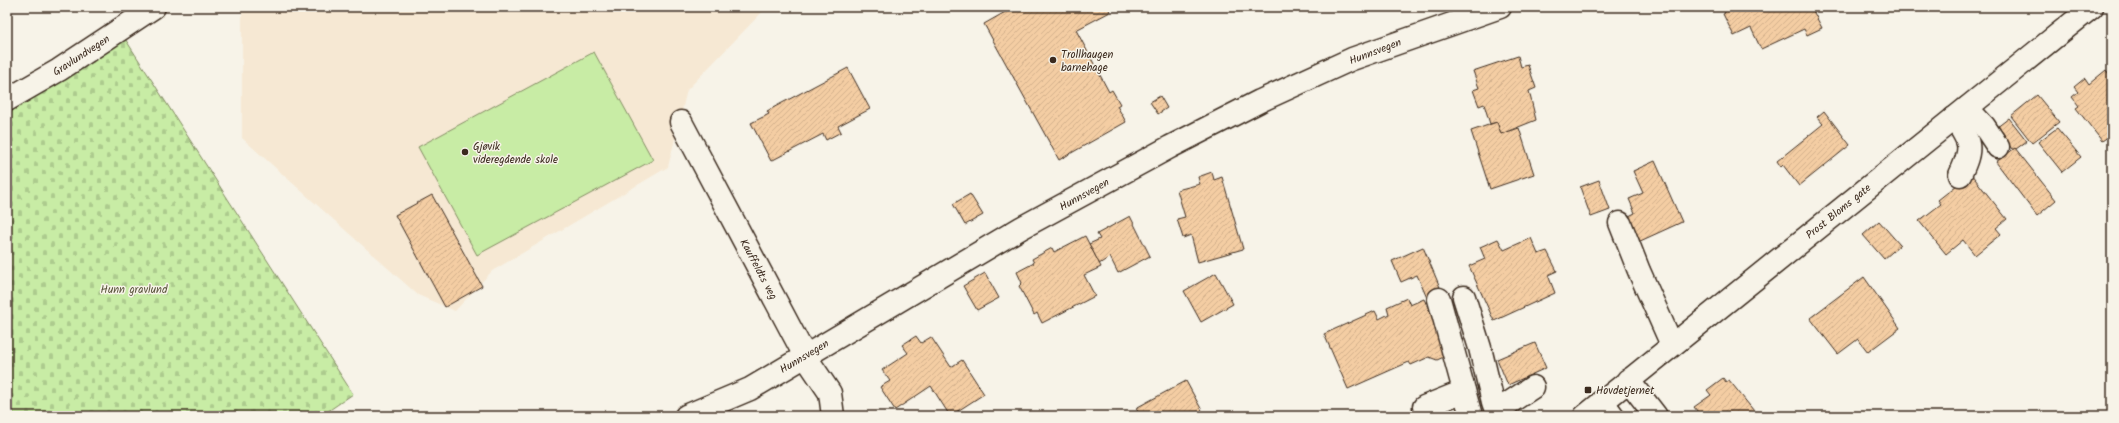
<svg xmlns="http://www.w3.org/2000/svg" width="2119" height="423" font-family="Kalam,sans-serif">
<defs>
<pattern id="cemetery-stones" width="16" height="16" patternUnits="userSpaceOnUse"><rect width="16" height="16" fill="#c8eca5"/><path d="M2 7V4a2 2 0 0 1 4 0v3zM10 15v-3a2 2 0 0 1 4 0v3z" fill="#adcb8e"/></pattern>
<pattern id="building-hatch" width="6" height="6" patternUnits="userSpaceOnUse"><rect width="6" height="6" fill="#f4cda3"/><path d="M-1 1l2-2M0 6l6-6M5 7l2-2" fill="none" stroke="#d2b08c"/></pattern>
</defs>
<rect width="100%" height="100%" fill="#f7f3e8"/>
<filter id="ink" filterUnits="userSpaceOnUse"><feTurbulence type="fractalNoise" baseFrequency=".025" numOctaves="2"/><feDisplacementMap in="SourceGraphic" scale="8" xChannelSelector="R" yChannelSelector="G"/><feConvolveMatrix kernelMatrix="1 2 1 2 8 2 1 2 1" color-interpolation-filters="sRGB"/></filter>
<g filter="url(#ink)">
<path fill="#f6e8d3" d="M242 7H767L687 90 668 167 492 271 455 311 418 295 242 138Z"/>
<path fill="url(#cemetery-stones)" stroke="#828b62" d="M122 34 353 394 321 416H7V108Z"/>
<path fill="#c8eca5" stroke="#828b62" d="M594 52 653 160 477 255 418 147Z"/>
<g fill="url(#building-hatch)" stroke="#3b2a1e">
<path d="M1005 7H1108L1110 12 1076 30 1109 92 1112 90 1120 104 1117 106 1126 122 1059 160 984 24 1007 11Z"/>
<path d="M1723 7H1811L1822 28 1807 35 1804 29 1761 49 1751 28 1734 36 1723 14 1725 13Z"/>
<path d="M1518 56 1521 67 1528 65 1536 88 1529 91 1536 120 1501 134 1497 122 1490 124 1484 104 1479 106 1473 90 1479 88 1473 71Z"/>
<path d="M848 68 870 109 838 126 841 132 826 140 823 134 771 161 751 123 769 114 767 111Z"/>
<path d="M2106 70 2112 78V134L2102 141 2076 108 2079 106 2072 97 2078 92 2074 87 2085 78 2089 84Z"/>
<path d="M2037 95 2059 122 2032 143 2011 116Z"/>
<path d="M1160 96 1167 108 1158 114 1150 102Z"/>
<path d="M1824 111 1850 145 1799 186 1783 165 1781 167 1777 161 1823 124 1817 117Z"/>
<path d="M2009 118 2027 141 2016 149H2012L1996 128Z"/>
<path d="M1497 122 1501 134 1519 128 1534 174 1490 189 1471 131Z"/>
<path d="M2057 128 2081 157 2062 172 2038 142Z"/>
<path d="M2015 148 2056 200 2037 216 1996 162Z"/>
<path d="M1655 161 1682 222 1638 242 1627 217 1635 213 1629 199 1643 193 1633 171Z"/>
<path d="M1212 172 1214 180 1222 177 1243 249 1198 262 1191 235 1183 238 1177 219 1185 217 1177 190 1200 184 1198 177Z"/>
<path d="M1971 174 2007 219 1996 228 2001 234 1975 255 1963 240 1946 254 1919 221 1941 204 1938 200Z"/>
<path d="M1599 180 1610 210 1591 217 1580 187Z"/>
<path d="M970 194 983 215 965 225 953 204Z"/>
<path d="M432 195 482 286 445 307 395 215Z"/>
<path d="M1130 216 1150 256 1118 273 1110 257 1099 264 1089 244 1100 239 1097 234Z"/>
<path d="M1879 221 1900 245 1884 259 1863 235Z"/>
<path d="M1085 236 1101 267 1084 275 1095 296 1042 323 1037 313 1034 315 1019 286 1022 283 1017 272 1034 263 1032 259 1052 248 1054 252Z"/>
<path d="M1531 238 1538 254 1547 251 1557 271 1548 275 1555 293 1494 321 1469 266 1485 259 1480 247 1498 239 1504 250Z"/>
<path d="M1423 247 1442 292 1427 298 1417 275 1401 282 1392 261Z"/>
<path d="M985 273 999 298 977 310 963 286Z"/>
<path d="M1216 273 1233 304 1201 322 1184 291Z"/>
<path d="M1864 277 1900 328 1868 352 1858 339 1838 354 1810 318Z"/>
<path d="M1407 298 1410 305 1424 299 1441 336 1446 356 1437 360 1429 357 1411 365 1409 362 1348 389 1324 334 1375 311 1379 319 1389 314 1387 307Z"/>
<path d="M916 336 921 343 931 337 951 367 962 360 984 394 950 416 931 386 895 410 880 387 890 381 882 370 908 353 902 345Z"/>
<path d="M1535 343 1546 368 1508 385 1497 359Z"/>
<path d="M1723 378 1726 382 1729 380 1758 416H1701L1694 407 1711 395 1707 390Z"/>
<path d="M1186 381 1205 416H1140L1136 408Z"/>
</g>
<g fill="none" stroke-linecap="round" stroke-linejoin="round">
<g stroke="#3b2a1e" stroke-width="25">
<g id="minor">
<path d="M7 100 59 70 154 7"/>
<path d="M1967 108 1984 126 1998 147"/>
<path d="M1954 118C1971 143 1973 147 1960 175"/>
<path d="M681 122 805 356 830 393 833 416"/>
<path d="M1620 223 1639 271 1672 345"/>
<path d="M1464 297 1480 348 1493 402 1498 416"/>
<path d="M1439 299 1471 416"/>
<path d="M1628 380 1656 416"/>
<path d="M1602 401 1613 416"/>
<path d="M1424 407 1464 391"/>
<path d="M1497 411 1533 387"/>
<path d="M686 416 750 389 1021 228 1170 147 1260 101 1352 59 1500 7"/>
</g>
</g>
<g stroke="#3b2a1e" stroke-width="25">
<path id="major" d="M1585 416 2092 7"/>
</g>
<use href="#minor" stroke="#f7f3e8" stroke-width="22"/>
<use href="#major" stroke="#f7f3e8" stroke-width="22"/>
</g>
</g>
<g fill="#3b2a1e" stroke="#f7f3e8" stroke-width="1.5">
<circle cx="1053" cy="60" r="4"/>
<circle cx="465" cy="152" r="4"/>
<rect x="1584" y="386" width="8" height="8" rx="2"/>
</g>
<g text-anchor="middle" stroke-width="3" stroke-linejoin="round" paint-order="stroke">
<g font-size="11" fill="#3b2a1e" stroke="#f7f3e8">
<text transform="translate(1375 51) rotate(-21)" y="4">Hunnsvegen</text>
<text transform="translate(81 55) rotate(-33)" y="4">Gravlundvegen</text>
<text transform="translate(1084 194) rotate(-29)" y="4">Hunnsvegen</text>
<text transform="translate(1838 211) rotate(-39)" y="4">Prost Bloms gate</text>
<text transform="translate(759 269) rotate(62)" y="4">Kauffeldts veg</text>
<text transform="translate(804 356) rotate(-31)" y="4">Hunnsvegen</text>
</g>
<g font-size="11" fill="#3b2a1e" stroke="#f7f3e8" text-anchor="start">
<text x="1061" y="58">Trollhaugen<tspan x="1061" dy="13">barnehage</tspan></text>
<text x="473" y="150">Gjøvik<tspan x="473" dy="13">videregående skole</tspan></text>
<text x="1596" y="394">Hovdetjernet</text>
</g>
<g font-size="11" fill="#575139" stroke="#f7f3e8">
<text x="134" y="293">Hunn gravlund</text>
</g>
</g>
<rect width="2119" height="423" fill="none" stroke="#f7f3e8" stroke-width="24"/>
<rect x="12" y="12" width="2095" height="399" fill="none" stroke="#3b2a1e" stroke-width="1.5" filter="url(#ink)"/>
</svg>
